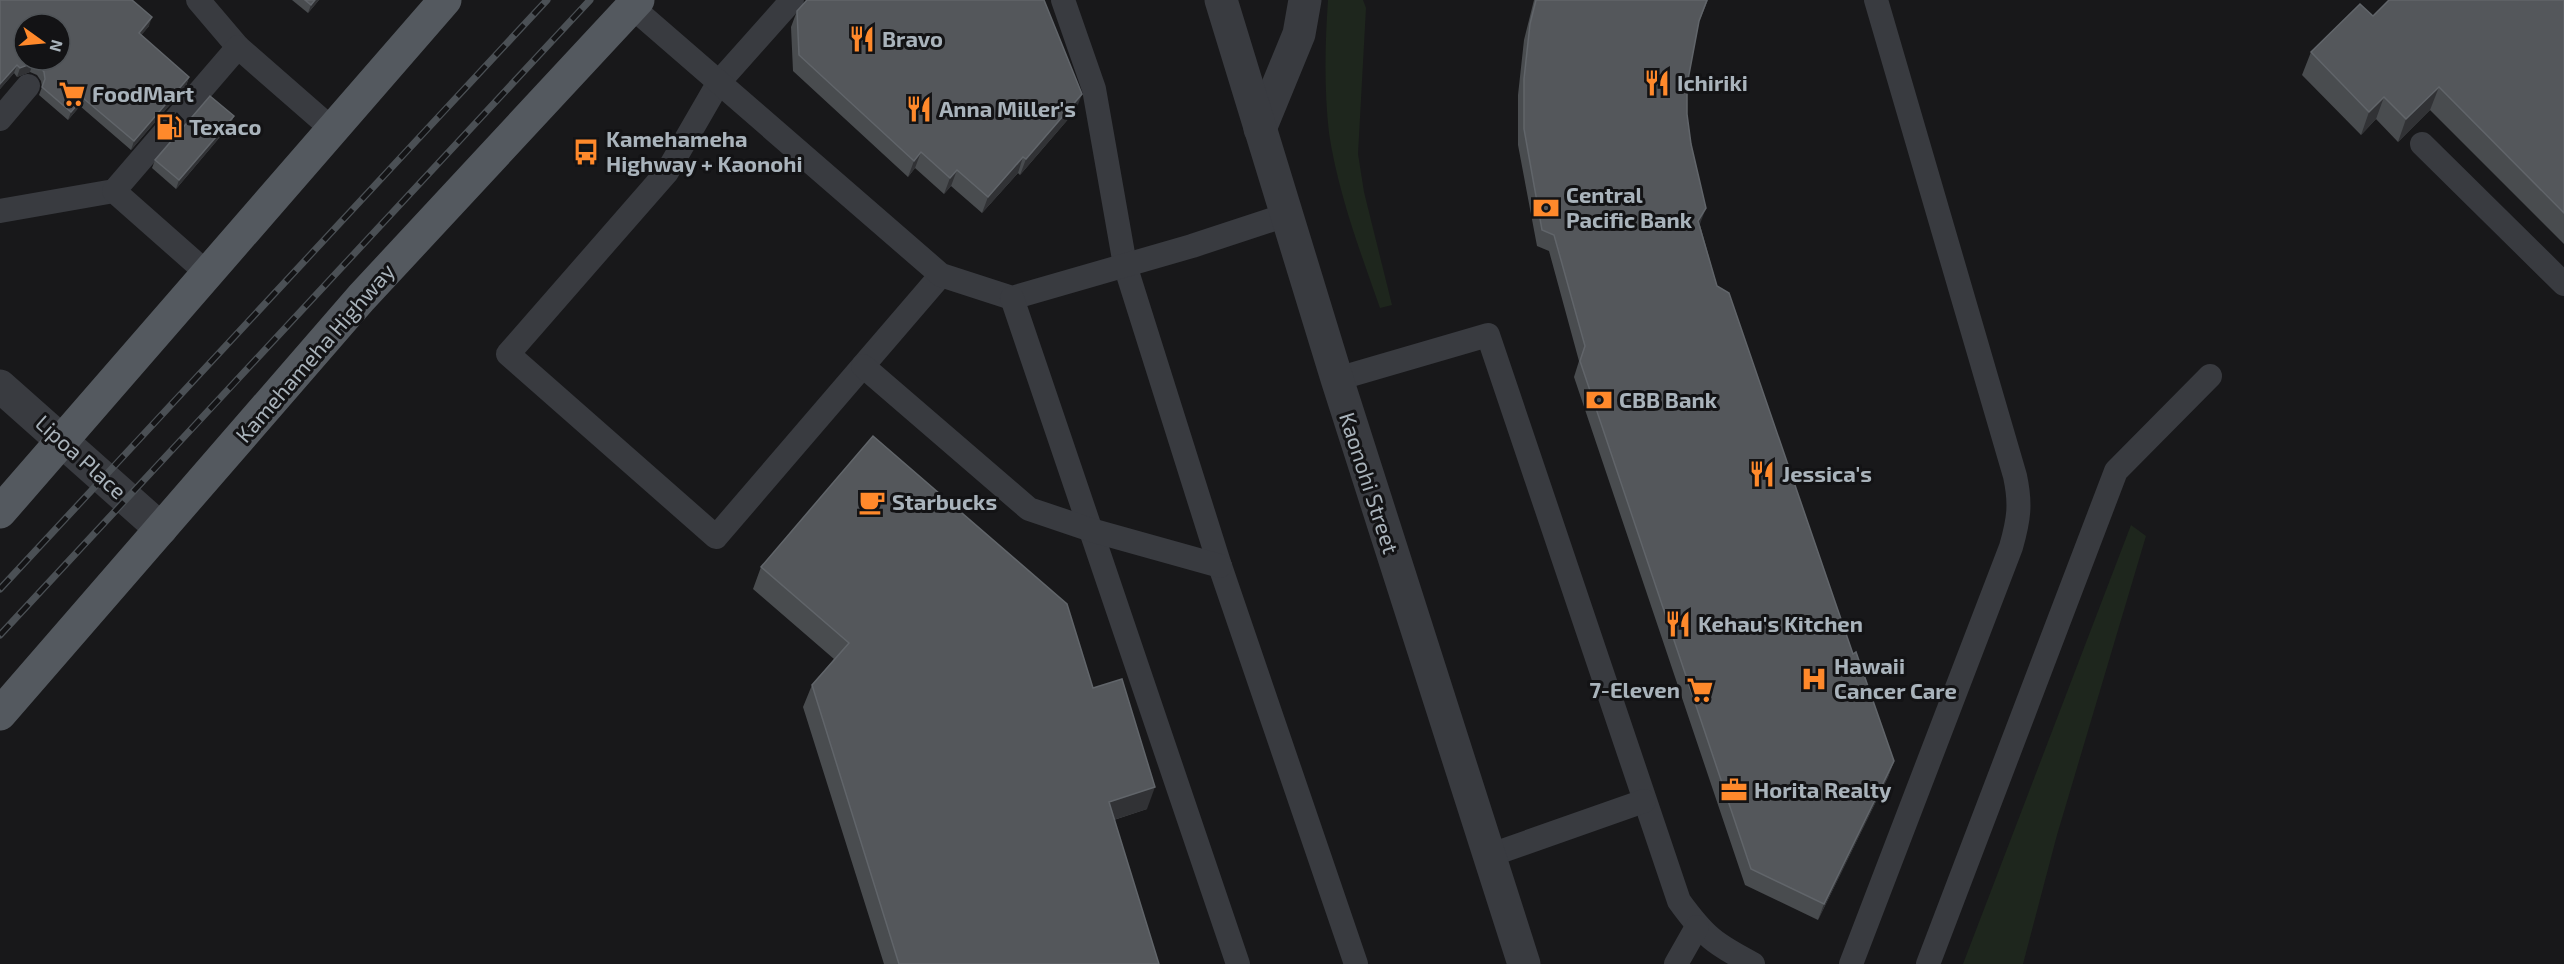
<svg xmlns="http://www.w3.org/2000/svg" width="2564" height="964" font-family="'Exo 2',sans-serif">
<rect width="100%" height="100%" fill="#18181a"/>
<g fill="#1e261d">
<path d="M1328 0H1363L1366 8 1358 154 1364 192 1392 305 1380 308C1360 251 1338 193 1329 133 1324 89 1325 44 1328 0Z"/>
<path d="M2131 525 2146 536 2057 835 2023 964H1963Z"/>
</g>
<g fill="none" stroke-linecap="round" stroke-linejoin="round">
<g stroke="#393b40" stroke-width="24">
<path d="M198 0 238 47"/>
<path d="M792 0 719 82 667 172 508 354 716 537 941 275"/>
<path d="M1063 0 1094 89 1125 265 1220 566 1356 964"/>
<path d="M632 7 941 275 1012 298 1192 246 1286 215"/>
<path d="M0 119 28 86"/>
<path d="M2422 144 2564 284"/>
<path d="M0 211 114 191"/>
<path d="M208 274 114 191 238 47 333 130"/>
<path d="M1012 298 1238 964"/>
<path d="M863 366 1029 509 1091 530 1220 566"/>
<path d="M1337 379 1488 335 1679 901C1705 937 1715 944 1753 964"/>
<path d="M1488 856 1644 801"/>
<path d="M1676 964 1697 927"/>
<path d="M1851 964 2011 547C2019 519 2021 504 2015 476L1876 0"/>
<path d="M1928 964 2116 471 2210 376"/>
</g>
<g stroke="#393b40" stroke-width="33">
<path d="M1260 129 1299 34 1305 0"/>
<path d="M0 386 161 529"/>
</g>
<path stroke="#393b40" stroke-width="33" d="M1221 0 1337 379 1524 964"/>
<g stroke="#54595f" stroke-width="33">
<path d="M0 512 445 0"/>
<path d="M0 714 361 298 638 0"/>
</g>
<g stroke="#4b5055" stroke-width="7">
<g id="rail">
<path d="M0 589 547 0"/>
<path d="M0 635 590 0"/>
</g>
</g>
<use href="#rail" stroke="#131315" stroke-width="4.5" stroke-dasharray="14" stroke-linecap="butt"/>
</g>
<g fill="#494c4f">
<path d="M0 0 149 26 141 35 189 77 186 86 131 150 80 106 68 120 39 95 42 87 41 81 37 75 30 72 17 77 14 73 0 89Z"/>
<path d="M292 0H319L308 13Z"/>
<path d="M1534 0H1708L1699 22 1687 85V114L1700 225 1717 286 1853 654 1894 761 1888 777 1818 920 1745 885 1574 377 1579 361 1549 251 1537 246 1518 145V95L1524 40Z"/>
<path d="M2564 0V244L2430 110 2398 142 2376 119 2361 135 2302 75 2311 52 2373 16Z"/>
<path d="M797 11 1076 110 1020 175 1018 173 982 213 951 186 944 194 915 168 908 177 793 71 791 27Z"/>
<path d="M234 116 230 125 176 189 152 168 155 160Z"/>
<path d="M761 567 1093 688 1147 809 1114 820 1159 964H884L803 707 812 685 834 659 753 589Z"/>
</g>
<g fill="#313235">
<path d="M315 0H319L308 13 311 5Z"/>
<path d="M152 17 149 26 136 42 139 33Z"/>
<path d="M33 63 30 72 17 77 20 68Z"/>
<path d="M17 65 14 73 0 89V84Z"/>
<path d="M189 77 186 86 131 150 134 141Z"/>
<path d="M2439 87 2430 110 2398 142 2406 119Z"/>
<path d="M1082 94 1076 110 1020 175 1026 159Z"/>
<path d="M2384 97 2376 119 2361 135 2369 112Z"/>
<path d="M83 98 80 106 68 120 71 112Z"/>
<path d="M234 116 230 125 176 189 179 180Z"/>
<path d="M921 152 915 168 908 177 914 161Z"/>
<path d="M1023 157 1018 173 982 213 988 197Z"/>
<path d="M957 170 951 186 944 194 950 178Z"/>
<path d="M1706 208 1700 224 1693 237 1698 221Z"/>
<path d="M1894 761 1888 777 1818 920 1824 904Z"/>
<path d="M1155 787 1147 809 1101 824 1109 802Z"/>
</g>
<g fill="#54575b" stroke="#61656a" stroke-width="1.5" fill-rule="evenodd">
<path d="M0 0H132L152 17 139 33 189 77 134 141 83 98 71 112 42 87 45 79 44 72 40 66 33 63 20 68 17 65 0 84ZM24 24H60V60H24Z"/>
<path d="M305 0H315L311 5Z"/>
<path d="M807 0H1044L1082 94 1026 159 1023 157 988 197 957 170 950 178 921 152 914 161 799 55 797 11Z"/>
<path d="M1536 0H1707L1699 21 1687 85V114L1691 144 1706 208 1698 221 1717 286 1729 293 1853 654 1856 652 1894 761 1824 904 1751 869 1580 361 1585 346 1554 235 1542 230 1524 129V79L1530 24Z"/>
<path d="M2389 0H2564V213L2439 87 2406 119 2384 97 2369 112 2311 52 2360 4 2373 16Z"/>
<path d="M210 96 234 116 179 180 155 160Z"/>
<path d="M873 436 1067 604 1093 688 1122 679 1155 787 1109 802 1159 964H899L812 685 849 643 761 567Z"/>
</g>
<defs>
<g id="restaurant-bare" transform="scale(2.07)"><path d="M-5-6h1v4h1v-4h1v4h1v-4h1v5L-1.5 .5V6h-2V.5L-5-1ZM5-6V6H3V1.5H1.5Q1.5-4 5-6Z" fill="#ff892b" stroke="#131315" stroke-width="2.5" paint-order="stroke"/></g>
<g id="supermarket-bare" transform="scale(2.07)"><path d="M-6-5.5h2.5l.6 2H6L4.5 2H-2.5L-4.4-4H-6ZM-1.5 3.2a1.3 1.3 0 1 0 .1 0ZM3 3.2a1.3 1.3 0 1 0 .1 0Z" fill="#ff892b" stroke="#131315" stroke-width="2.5" paint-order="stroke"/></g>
<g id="fuel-bare" transform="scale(2.07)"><path d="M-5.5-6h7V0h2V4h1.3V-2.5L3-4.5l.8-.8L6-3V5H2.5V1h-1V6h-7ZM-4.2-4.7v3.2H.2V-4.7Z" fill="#ff892b" stroke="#131315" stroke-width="2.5" paint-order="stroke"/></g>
<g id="bus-bare" transform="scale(2.07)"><path d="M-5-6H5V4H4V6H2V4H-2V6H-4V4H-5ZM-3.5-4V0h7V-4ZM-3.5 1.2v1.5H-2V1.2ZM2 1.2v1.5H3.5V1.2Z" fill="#ff892b" stroke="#131315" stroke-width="2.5" paint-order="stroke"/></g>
<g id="bank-bare" transform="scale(2.07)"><path d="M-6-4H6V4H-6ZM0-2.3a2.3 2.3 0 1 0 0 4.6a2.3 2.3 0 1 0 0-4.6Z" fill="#ff892b" stroke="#131315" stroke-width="2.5" paint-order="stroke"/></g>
<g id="cafe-bare" transform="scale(2.07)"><path d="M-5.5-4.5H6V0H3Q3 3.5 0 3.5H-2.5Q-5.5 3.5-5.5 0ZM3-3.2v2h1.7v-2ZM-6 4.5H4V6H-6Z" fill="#ff892b" stroke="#131315" stroke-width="2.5" paint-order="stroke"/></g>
<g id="hospital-bare" transform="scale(2.07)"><path d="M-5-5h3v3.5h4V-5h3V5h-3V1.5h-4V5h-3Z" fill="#ff892b" stroke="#131315" stroke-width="2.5" paint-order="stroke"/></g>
<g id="office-bare" transform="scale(2.07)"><path d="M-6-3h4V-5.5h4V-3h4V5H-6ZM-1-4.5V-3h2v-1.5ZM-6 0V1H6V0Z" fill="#ff892b" stroke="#131315" stroke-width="2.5" paint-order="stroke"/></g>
</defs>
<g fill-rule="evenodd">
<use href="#restaurant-bare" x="862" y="39"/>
<use href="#restaurant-bare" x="1657" y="83"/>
<use href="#supermarket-bare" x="72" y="94"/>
<use href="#restaurant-bare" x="919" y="109"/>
<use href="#fuel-bare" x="169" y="127"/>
<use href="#bus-bare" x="586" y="152"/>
<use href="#bank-bare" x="1546" y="208"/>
<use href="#bank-bare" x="1599" y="400"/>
<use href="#restaurant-bare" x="1762" y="474"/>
<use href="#cafe-bare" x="872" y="502"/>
<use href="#restaurant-bare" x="1678" y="624"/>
<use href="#hospital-bare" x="1814" y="679"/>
<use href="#supermarket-bare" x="1700" y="690"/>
<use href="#office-bare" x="1734" y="790"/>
</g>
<g text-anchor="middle" stroke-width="6" stroke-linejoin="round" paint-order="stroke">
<g font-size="22" font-weight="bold" fill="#a9b3bb" stroke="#131315" text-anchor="start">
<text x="882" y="47">Bravo</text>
<text x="1677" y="91">Ichiriki</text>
<text x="92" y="102">FoodMart</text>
<text x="939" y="117">Anna Miller's</text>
<text x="189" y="135">Texaco</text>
<text x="606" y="147">Kamehameha<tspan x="606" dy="25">Highway + Kaonohi</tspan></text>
<text x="1566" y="203">Central<tspan x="1566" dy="25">Pacific Bank</tspan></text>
<text x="1619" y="408">CBB Bank</text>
<text x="1782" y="482">Jessica's</text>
<text x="892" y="510">Starbucks</text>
<text x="1698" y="632">Kehau's Kitchen</text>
<text x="1834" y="674">Hawaii<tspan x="1834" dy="25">Cancer Care</tspan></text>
<text x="1680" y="698" text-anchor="end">7-Eleven</text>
<text x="1754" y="798">Horita Realty</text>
</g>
<g font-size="22" fill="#a9b3bb" stroke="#131315">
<text transform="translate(315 353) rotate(-49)" y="8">Kamehameha Highway</text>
<text transform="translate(81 457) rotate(42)" y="8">Lipoa Place</text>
<text transform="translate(1369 483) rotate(72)" y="8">Kaonohi Street</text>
</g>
</g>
<g transform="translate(42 42) rotate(105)"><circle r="28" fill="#131315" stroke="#4f5357" stroke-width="1.5"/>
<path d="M0-4.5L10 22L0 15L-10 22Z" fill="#ff892b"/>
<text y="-9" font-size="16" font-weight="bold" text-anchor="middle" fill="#a9b3bb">N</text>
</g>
</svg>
